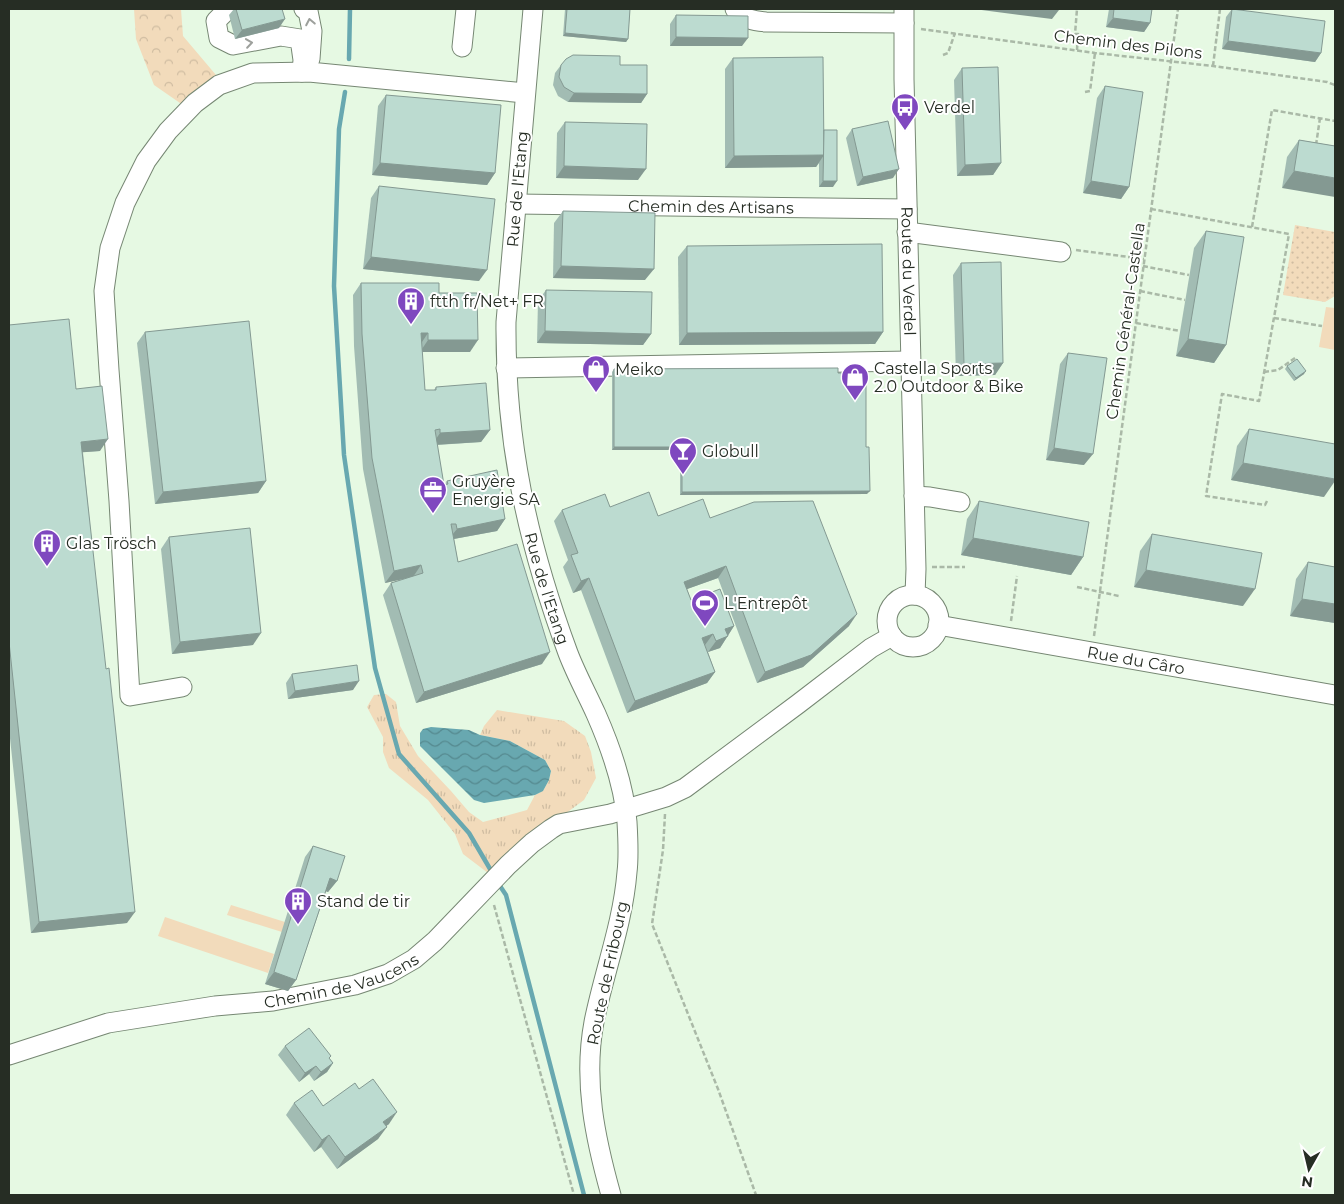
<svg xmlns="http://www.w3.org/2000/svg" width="1344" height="1204" font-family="Montserrat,sans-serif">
<defs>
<pattern id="grass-tufts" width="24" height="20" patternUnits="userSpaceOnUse" patternTransform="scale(1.25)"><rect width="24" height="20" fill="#f2dbbb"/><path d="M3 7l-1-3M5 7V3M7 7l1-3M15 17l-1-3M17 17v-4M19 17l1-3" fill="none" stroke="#cfbca1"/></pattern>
<pattern id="forest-crowns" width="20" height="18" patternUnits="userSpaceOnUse" patternTransform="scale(1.25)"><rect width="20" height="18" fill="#f2dbbb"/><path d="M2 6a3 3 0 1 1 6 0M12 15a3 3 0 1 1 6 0" fill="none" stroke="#cfbca1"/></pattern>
<pattern id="park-dots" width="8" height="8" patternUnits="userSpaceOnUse" patternTransform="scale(1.25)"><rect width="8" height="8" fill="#f2dbbb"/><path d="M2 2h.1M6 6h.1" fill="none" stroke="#cfbca1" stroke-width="1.8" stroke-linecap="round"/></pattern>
<pattern id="water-waves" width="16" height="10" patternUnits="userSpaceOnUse" patternTransform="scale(1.25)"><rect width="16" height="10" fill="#68a8b0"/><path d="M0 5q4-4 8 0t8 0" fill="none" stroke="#55898f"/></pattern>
</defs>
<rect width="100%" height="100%" fill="#e6f9e3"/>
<path fill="url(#grass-tufts)" d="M386 694 396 702 400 726 418 756 451 791 469 812 483 822 527 810 535 795 543 791 549 780 551 771 545 760 510 741 480 735 484 726 497 710 564 721 585 736 591 752 596 778 584 800 516 850 488 873 463 854 455 834 428 800 389 768 383 752V737L367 707 374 695Z"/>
<path fill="url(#forest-crowns)" d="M134 9H181L183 36 216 75 206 85 195 103H180L154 85 136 39Z"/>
<path fill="url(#park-dots)" d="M1295 225 1335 232V296L1325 302 1283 295Z"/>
<g fill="#f2dbbb">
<path d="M1326 307 1335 308V350L1319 347Z"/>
<path d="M231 905 285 922 282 932 227 915Z"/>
<path d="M165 917 274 954 268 973 158 936Z"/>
</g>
<path fill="url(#water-waves)" d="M431 727 469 730 480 735 510 741 545 760 551 771 549 780 543 791 535 795 484 803 474 800 420 746V733L423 729Z"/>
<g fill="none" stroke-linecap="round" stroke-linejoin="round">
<g stroke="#68a8b0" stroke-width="4.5">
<path d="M349 59 350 9"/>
<path d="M345 92 339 129 334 286 344 455 375 668 399 754 469 833 493 874"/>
<path d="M498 883 506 895 584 1195"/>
</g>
<g stroke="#768773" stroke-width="21">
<g id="minor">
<path d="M228 9 216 21 219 38 233 45 281 36 300 39 303 60 302 72"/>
<path d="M304 9 308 11 312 31 310 59"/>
<path id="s1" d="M533 9 506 322C505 441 527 542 568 653 576 674 587 694 596 714 611 748 624 785 627 822 628 839 629 856 627 872 623 923 604 972 594 1022 583 1081 595 1138 611 1195"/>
<path d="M735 9C743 19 754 21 766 22L904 23"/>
<path id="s2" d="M904 9V79L916 569 915 595"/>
<path d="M462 47 466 9"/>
<path id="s3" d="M516 204 907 209"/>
<path d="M907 232 1061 252"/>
<path d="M506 368 910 361"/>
<path d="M914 496 930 497 960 502"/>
<circle cx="913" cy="621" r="26"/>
<path id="s4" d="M938 625 1335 695"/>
<path d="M182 687 130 696 119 501 109 370 104 291 110 248 125 203 146 161 168 131 195 103 219 85 253 73 309 72 525 93"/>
<path id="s5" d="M9 1055 108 1023 215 1006 273 1001 355 985 388 974 414 959 435 941 508 865 532 843 551 829 559 824 610 814 666 797 685 788 798 704 871 648 892 636"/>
</g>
</g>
<g stroke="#aab9a7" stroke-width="2.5" stroke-dasharray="5 2.5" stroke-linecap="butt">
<path d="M921 29 1095 53 1213 66 1327 82 1335 85"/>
<path d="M1077 50 1078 34H1075L1077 9"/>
<path d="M943 55 948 53 955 33"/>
<path d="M1213 66 1220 9"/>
<path d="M1085 92 1090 91 1095 53"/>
<path d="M1316 145 1320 118"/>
<path d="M1151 209 1289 234 1259 401 1222 394 1206 496 1265 505 1267 501"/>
<path d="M1252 227 1272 110 1335 121"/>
<path d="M1076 250 1144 259"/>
<path d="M1143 266 1189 275"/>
<path d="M1140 291 1185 300"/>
<path d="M1274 318 1322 326"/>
<path d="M1136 323 1180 331"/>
<path d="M1264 372 1278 370 1295 358"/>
<path d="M932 567H965"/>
<path d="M1077 587 1119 596"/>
<path d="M1011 621 1017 576"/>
<path d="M1094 636 1178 9"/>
<path d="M665 814 663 850 652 924 718 1089 756 1195"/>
<path d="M494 905 574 1195"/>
</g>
<use href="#minor" stroke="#fff" stroke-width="19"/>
</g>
<g fill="#a2bcb3">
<path d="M234 9H282L279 28 235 39 229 15Z"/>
<path d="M565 9H634H630L628 39 626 42 563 36Z"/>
<path d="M1109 9H1152L1150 23 1144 32 1106 27Z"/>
<path d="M1232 9 1321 53 1315 62 1222 49 1226 17Z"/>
<path d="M676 15 742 46H670V24Z"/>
<path d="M733 58 824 130 833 187H819V163L816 167 725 168V69Z"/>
<path d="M561 65H620L647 94 641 103 568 102 558 96 553 85 555 73Z"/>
<path d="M962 68 1001 163 993 175 957 176 954 80Z"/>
<path d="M1105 86 1129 187 1121 199 1083 193 1097 98Z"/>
<path d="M386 95 495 173 487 185 372 175 378 106Z"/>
<path d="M565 122 638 180 556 178 557 133Z"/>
<path d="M852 129 893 178 857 186 846 138Z"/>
<path d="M1299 140 1335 146 1282 188 1287 157Z"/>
<path d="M379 186 479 281 363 269 371 198Z"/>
<path d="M563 211 645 280 553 278 554 223Z"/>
<path d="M1206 231 1226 345 1214 363 1176 356 1194 248Z"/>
<path d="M687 246 883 332 875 344 679 345 678 257Z"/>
<path d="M961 263 1003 363 995 375 956 376 953 275Z"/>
<path d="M361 283 439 293 470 352H422L425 390H434L436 387 490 430 481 442 437 445 444 485 447 481 505 519 497 531 454 539 458 562 542 664 416 703 383 595 391 583 410 577 385 583 363 469 354 346 353 295Z"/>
<path d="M546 290 651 334 643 345 537 343 538 301Z"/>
<path d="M9 325 76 389 100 451 83 452 127 923 31 933 9 729Z"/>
<path d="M145 332 266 481 258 493 155 504 137 343Z"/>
<path d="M1068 353 1084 465 1046 460 1060 364Z"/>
<path d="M1287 366 1304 374 1294 381 1285 369Z"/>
<path d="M614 369 838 373 866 447 867 494 680 495V450H612V372Z"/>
<path d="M1249 429 1324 497 1231 480 1237 446Z"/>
<path d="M979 501 1083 557 1071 575 961 555 967 519Z"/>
<path d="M610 507 658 516 710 518 849 626 803 667 757 683 718 578 687 589 691 600 734 626 720 648 708 652 715 672 707 683 627 713 581 590 573 593 563 567 568 560 554 521 562 510Z"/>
<path d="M1152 534 1243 606 1134 587 1140 551Z"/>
<path d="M169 537 253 645 172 654 161 549Z"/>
<path d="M1308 562 1335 567V623L1290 616 1296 579Z"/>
<path d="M292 674 353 690 288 699 286 683Z"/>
<path d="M313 846 337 881 328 892 326 891 296 980 288 991 265 984 305 857Z"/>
<path d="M285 1046 331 1056 329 1058 333 1063 327 1072 314 1081 309 1074 299 1082 278 1055Z"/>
<path d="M359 1089 389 1124 386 1126 378 1139 337 1169 321 1147 314 1152 286 1115 294 1103 323 1106Z"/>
</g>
<g fill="#849992">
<path d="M974 9H1048L1059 10 1052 19Z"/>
<path d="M1113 18 1150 23 1144 32 1106 27Z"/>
<path d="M285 19 279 28 235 39 242 30Z"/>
<path d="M565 33 628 39 626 42 563 36Z"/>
<path d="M676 37 748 38 742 46H670Z"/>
<path d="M1228 41 1321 53 1315 62 1222 49Z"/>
<path d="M574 93 647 94 641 103 568 102Z"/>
<path d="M824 155 816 167 725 168 734 156Z"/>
<path d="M380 163 495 173 487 185 372 175Z"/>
<path d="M1001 163 993 175 957 176 965 165Z"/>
<path d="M564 166 646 169 638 180 556 178Z"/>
<path d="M899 169 893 178 857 186 863 177Z"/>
<path d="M1294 171 1335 178V197L1282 188Z"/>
<path d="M823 181H837L833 187H819Z"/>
<path d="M1091 181 1129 187 1121 199 1083 193Z"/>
<path d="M371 257 487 270 479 281 363 269Z"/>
<path d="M561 266 654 269 645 280 553 278Z"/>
<path d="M545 331 651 334 643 345 537 343Z"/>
<path d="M883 332 875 344 679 345 687 333Z"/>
<path d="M421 333H428L420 345Z"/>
<path d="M1188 339 1226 345 1214 363 1176 356Z"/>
<path d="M428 340H478L470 352H420Z"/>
<path d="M1003 363 995 375 956 376 964 364Z"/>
<path d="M1306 371 1304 374 1294 381 1296 378Z"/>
<path d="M490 430 481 442 432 445 440 433Z"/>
<path d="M108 439 100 451 73 453 81 442Z"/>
<path d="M614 447H682L680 450H612Z"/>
<path d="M1054 448 1093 454 1084 465 1046 460Z"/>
<path d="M1243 463 1335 479V481L1324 497 1231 480Z"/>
<path d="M266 481 258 493 155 504 163 492Z"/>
<path d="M870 491 867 494 680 495 682 492Z"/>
<path d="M505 519 497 531 448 540 457 529Z"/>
<path d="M973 538 1083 557 1071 575 961 555Z"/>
<path d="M421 565 413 577 385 583 394 571Z"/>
<path d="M726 566 718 578 676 593 684 582Z"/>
<path d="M1146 570 1255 589 1243 606 1134 587Z"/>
<path d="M589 578 581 590 573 593 581 581Z"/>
<path d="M1302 599 1335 604V623L1290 616Z"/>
<path d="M857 614 849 626 803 667 757 683 765 672Z"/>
<path d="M734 626 720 648 708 652 725 629Z"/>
<path d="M261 633 253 645 172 654 180 642Z"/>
<path d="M713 634 705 645 702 638Z"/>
<path d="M550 652 542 664 416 703 424 692Z"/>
<path d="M715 672 707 683 627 713 635 701Z"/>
<path d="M359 681 353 690 288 699 295 691Z"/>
<path d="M330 878 337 881 328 892 322 890Z"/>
<path d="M135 912 127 923 31 933 39 922Z"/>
<path d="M274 972 296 980 288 991 265 984Z"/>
<path d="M333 1063 327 1072 314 1081 321 1072Z"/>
<path d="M316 1066 309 1074 299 1082 305 1073Z"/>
<path d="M397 1112 389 1124 375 1134 383 1122Z"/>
<path d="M387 1127 378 1139 337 1169 345 1157Z"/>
<path d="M329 1135 321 1147 314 1152 322 1140Z"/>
</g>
<g fill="#bcdbd0" stroke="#849992">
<path d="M236 9H282L285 19 242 30Z"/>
<path d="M567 9H630L628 39 565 33Z"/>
<path d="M1114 9H1152L1150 23 1113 18Z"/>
<path d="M1232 9 1325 21 1321 53 1228 41Z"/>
<path d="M676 15 748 16V38L676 37Z"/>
<path d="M573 55 620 56V65H647V94L574 93 564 87 559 77 561 65 566 59Z"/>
<path d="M823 57 824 155 734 156 733 58Z"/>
<path d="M998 67 1001 163 965 165 962 68Z"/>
<path d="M1105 86 1143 92 1129 187 1091 181Z"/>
<path d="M386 95 501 105 495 173 380 163Z"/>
<path d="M888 121 899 169 863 177 852 129Z"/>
<path d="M565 122 647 124 646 169 564 166Z"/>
<path d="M824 130H837V181H823Z"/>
<path d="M1299 140 1335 146V178L1294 171Z"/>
<path d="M379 186 495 199 487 270 371 257Z"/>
<path d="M563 211 655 213 654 269 561 266Z"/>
<path d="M1206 231 1244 237 1226 345 1188 339Z"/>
<path d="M882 244 883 332 687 333V246Z"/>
<path d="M1001 262 1003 363 964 364 961 263Z"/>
<path d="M361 283H439V293H477L478 340H428V333H421L425 390H436V387L486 383 490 430 440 433V429L435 430 444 485 448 484 447 481 497 470 505 519 457 529 456 524H451L458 562 517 544 550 652 424 692 391 583 423 573 421 565 394 571 372 458 362 334Z"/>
<path d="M546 290 652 292 651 334 545 331Z"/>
<path d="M69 319 76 389 102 386 108 439 81 442 106 669 109 668 135 912 39 922 9 642V325Z"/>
<path d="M249 321 266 481 163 492 145 332Z"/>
<path d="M1068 353 1107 358 1093 454 1054 448Z"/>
<path d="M1297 359 1306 371 1296 378 1287 366Z"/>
<path d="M838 368V373H866V447H869L870 491 682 492V447H614V369Z"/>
<path d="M1249 429 1335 444V479L1243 463Z"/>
<path d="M649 492 658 516 703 499 710 518 754 502 813 501 857 614 811 655 765 672 726 566 684 582 691 600 720 589 734 626 725 629 728 636 716 641 713 634 702 638 715 672 635 701 589 578 581 581 571 555 578 553 562 510 605 494 610 507Z"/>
<path d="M979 501 1089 522 1083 557 973 538Z"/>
<path d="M250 528 261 633 180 642 169 537Z"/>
<path d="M1152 534 1262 553 1255 589 1146 570Z"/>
<path d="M1308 562 1335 567V604L1302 599Z"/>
<path d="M357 665 359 681 295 691 292 674Z"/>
<path d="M313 846 345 856 337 881 330 878 296 980 274 972Z"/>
<path d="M309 1028 331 1056 329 1058 333 1063 321 1072 316 1066 305 1073 285 1046Z"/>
<path d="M373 1079 397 1112 383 1122 387 1127 345 1157 329 1135 322 1140 294 1103 312 1090 323 1106 355 1083 359 1089Z"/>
</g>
<defs><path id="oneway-chevron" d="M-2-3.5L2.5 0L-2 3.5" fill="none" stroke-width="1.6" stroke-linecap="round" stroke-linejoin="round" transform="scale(1.25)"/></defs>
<g stroke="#9da09c">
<use href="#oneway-chevron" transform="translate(310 22) rotate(-101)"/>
<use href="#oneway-chevron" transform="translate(249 43) rotate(-8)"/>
</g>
<defs>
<g id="bus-pin" transform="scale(1.4375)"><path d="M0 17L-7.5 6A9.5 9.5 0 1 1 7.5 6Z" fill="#7f48bf" stroke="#fff"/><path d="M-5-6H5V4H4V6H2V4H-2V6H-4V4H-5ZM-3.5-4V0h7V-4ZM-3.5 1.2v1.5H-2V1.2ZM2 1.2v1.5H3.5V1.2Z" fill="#fff"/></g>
<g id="building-pin" transform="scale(1.4375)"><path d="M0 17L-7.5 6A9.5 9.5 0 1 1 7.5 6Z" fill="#7f48bf" stroke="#fff"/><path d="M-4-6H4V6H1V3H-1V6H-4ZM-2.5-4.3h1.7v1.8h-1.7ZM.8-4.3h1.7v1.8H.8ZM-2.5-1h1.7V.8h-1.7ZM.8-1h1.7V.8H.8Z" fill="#fff"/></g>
<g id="shop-pin" transform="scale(1.4375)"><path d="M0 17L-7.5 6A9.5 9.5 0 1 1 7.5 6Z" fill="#7f48bf" stroke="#fff"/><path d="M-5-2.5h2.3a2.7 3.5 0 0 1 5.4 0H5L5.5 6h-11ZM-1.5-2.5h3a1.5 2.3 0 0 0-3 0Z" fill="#fff"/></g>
<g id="bar-pin" transform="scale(1.4375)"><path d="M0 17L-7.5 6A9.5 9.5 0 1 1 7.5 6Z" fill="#7f48bf" stroke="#fff"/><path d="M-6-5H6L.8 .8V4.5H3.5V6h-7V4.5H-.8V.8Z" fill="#fff"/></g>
<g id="office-pin" transform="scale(1.4375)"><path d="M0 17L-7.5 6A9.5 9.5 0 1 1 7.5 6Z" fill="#7f48bf" stroke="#fff"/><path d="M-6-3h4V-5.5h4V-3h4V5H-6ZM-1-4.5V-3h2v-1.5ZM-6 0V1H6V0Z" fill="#fff"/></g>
<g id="stadium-pin" transform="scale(1.4375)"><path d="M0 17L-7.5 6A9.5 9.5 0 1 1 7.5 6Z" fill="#7f48bf" stroke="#fff"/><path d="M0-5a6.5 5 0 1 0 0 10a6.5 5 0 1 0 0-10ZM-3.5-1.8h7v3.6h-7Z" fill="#fff"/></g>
</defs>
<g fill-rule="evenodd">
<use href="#bus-pin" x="905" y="107"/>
<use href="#building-pin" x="411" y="301"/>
<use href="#shop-pin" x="596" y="369"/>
<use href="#shop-pin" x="855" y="377"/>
<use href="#bar-pin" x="683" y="451"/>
<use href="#office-pin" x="433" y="490"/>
<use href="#building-pin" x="47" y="543"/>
<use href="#stadium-pin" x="705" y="603"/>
<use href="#building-pin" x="298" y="901"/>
</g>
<g text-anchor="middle" stroke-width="4" stroke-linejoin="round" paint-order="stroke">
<g font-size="16" fill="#262d24" stroke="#fff">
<text transform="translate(1128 44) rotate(7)" y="6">Chemin des Pilons</text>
<text transform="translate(517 189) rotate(-85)" y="6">Rue de l'Etang</text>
<text dy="6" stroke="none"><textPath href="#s3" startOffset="195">Chemin des Artisans</textPath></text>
<text dy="6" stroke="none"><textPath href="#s2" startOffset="262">Route du Verdel</textPath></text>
<text transform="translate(1125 321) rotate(-82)" y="6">Chemin Général-Castella</text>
<text dy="6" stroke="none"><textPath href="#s1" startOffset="585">Rue de l'Etang</textPath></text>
<text dy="6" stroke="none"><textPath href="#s4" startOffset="201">Rue du Câro</textPath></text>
<text transform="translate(607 973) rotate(-78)" y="6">Route de Fribourg</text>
<text dy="6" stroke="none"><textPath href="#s5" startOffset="342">Chemin de Vaucens</textPath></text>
</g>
<g font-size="16" fill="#262d24" stroke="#fff" text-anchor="start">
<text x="924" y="113">Verdel</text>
<text x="430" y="307">ftth fr/Net+ FR</text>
<text x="874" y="374">Castella Sports<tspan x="874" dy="18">2.0 Outdoor &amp; Bike</tspan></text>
<text x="615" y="375">Meiko</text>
<text x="702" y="457">Globull</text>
<text x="452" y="487">Gruyère<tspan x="452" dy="18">Energie SA</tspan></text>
<text x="66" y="549">Glas Trösch</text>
<text x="724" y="609">L'Entrepôt</text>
<text x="317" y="907">Stand de tir</text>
</g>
</g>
<rect width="1344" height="1204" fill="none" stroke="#262d24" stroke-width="20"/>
<g transform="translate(1309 1169) rotate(188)" stroke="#ffffff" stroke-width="4" paint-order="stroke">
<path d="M0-4L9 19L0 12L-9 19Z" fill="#262d24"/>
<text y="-8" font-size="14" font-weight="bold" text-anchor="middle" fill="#262d24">N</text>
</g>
</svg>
